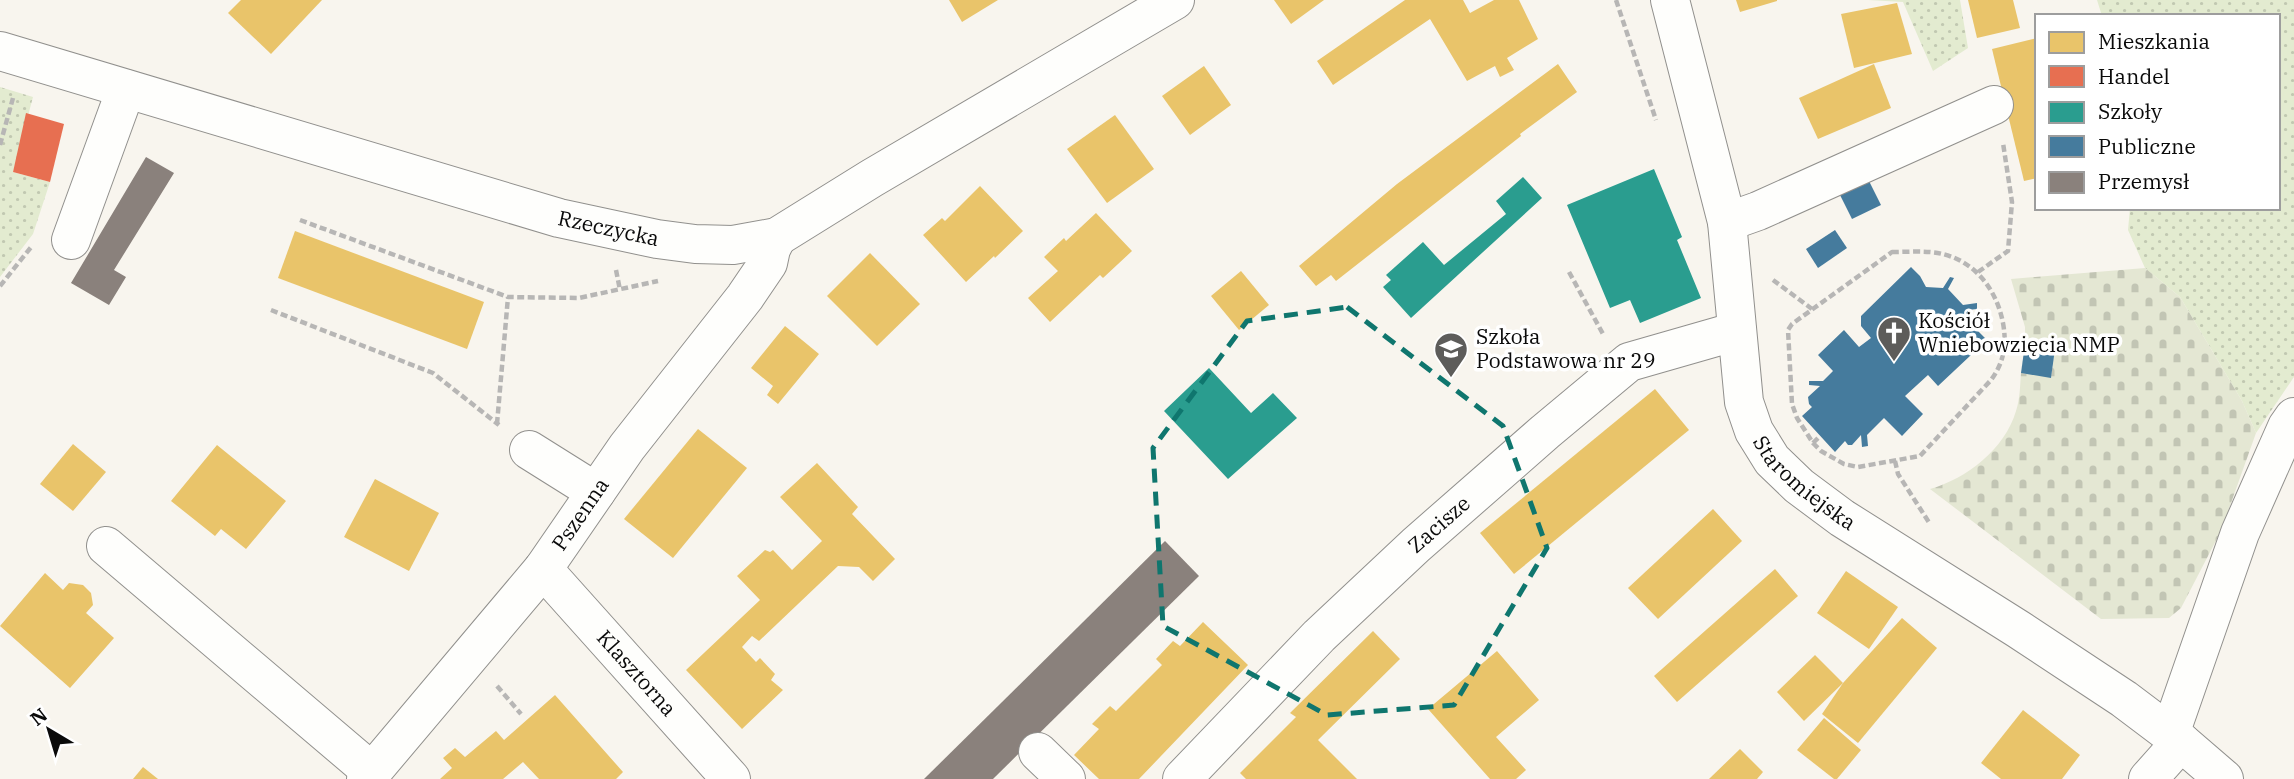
<svg xmlns="http://www.w3.org/2000/svg" width="2294" height="779" font-family="'IBM Plex Serif',serif">
<defs>
<pattern id="green-dots" width="8" height="8" patternUnits="userSpaceOnUse" patternTransform="scale(1.75)"><rect width="8" height="8" fill="#e3ebd0"/><path d="M2 2h.1M6 6h.1" fill="none" stroke="#c1c8b1" stroke-width="1.8" stroke-linecap="round"/></pattern>
<pattern id="cemetery-stones" width="16" height="16" patternUnits="userSpaceOnUse" patternTransform="scale(1.75)"><rect width="16" height="16" fill="#e4e7d3"/><path d="M2 7V4a2 2 0 0 1 4 0v3zM10 15v-3a2 2 0 0 1 4 0v3z" fill="#c2c5b4"/></pattern>
</defs>
<rect width="100%" height="100%" fill="#f8f5ee"/>
<g fill="url(#green-dots)">
<path d="M1868 0H1960L1968 48 1933 71 1903 2Z"/>
<path d="M2097 0H2294V377L2256 433 2242 401 2180 297 2145 268 2128 230 2130 208H2278V16H2102Z"/>
<path d="M0 87 33 97 13 172 50 182 33 234 0 277Z"/>
</g>
<path fill="url(#cemetery-stones)" d="M2145 268 2180 297 2242 401 2256 433 2221 531 2181 608 2169 618 2101 619 1930 489C1966 479 2005 449 2016 411 2020 399 2020 386 2021 373L2051 377 2055 349 2025 344V327L2011 279Z"/>
<g fill="#e9c46a">
<path d="M241 0H322L271 54 228 13Z"/>
<path d="M949 0H998L962 22Z"/>
<path d="M1274 0H1324L1291 24Z"/>
<path d="M1405 0H1463L1470 13 1494 0H1519L1538 39 1507 58 1514 70 1500 77 1495 66 1467 81 1430 19 1333 85 1317 61Z"/>
<path d="M1736 0H1777V1L1740 12Z"/>
<path d="M1968 0H2013L2020 28 1977 38Z"/>
<path d="M1897 3 1912 54 1854 68 1841 14Z"/>
<path d="M2037 38V178L2024 181 1992 49Z"/>
<path d="M1558 64 1577 92 1520 134 1521 136 1336 281 1331 275 1316 286 1299 266 1397 184Z"/>
<path d="M1874 64 1891 108 1818 139 1799 98Z"/>
<path d="M1204 66 1231 105 1190 135 1162 96Z"/>
<path d="M1115 115 1154 169 1107 203 1067 149Z"/>
<path d="M980 186 1023 231 995 258 994 256 966 282 923 235 942 218 945 221Z"/>
<path d="M1096 213 1132 251 1103 278 1100 275 1050 322 1028 298 1058 271 1044 257 1064 238 1066 241Z"/>
<path d="M295 231 484 302 467 349 278 278Z"/>
<path d="M870 253 920 304 877 346 827 296Z"/>
<path d="M1241 271 1269 305 1239 330 1211 296Z"/>
<path d="M785 326 819 354 778 404 767 395 773 386 751 368Z"/>
<path d="M1655 389 1689 430 1514 574 1480 533Z"/>
<path d="M698 429 747 468 673 558 624 519Z"/>
<path d="M73 444 106 472 73 511 40 484Z"/>
<path d="M217 445 286 501 246 549 221 529 215 536 171 501Z"/>
<path d="M817 463 858 507 852 514 895 559 873 581 859 567 838 566 759 641 752 636 742 647 756 662 760 658 775 674 771 680 783 690 742 729 686 670 760 600 737 576 765 550 770 552 773 550 792 570 822 541 780 497Z"/>
<path d="M375 479 439 513 409 571 344 537Z"/>
<path d="M1713 509 1742 541 1658 619 1628 588Z"/>
<path d="M1775 569 1798 596 1677 702 1654 676Z"/>
<path d="M1846 571 1898 607 1869 649 1817 613Z"/>
<path d="M45 573 63 590 69 583 83 585 91 593 93 605 86 613 114 638 70 688 0 626Z"/>
<path d="M1902 618 1937 648 1858 743 1822 714 1843 683Z"/>
<path d="M1203 622 1248 665 1139 779H1099L1074 755 1099 729 1092 724 1110 706 1116 711 1162 665 1156 659 1173 641 1180 646Z"/>
<path d="M1373 631 1400 659 1318 740 1357 779H1246L1240 773 1296 717 1290 713Z"/>
<path d="M1497 651 1539 700 1496 737 1526 770 1516 779H1490L1428 709Z"/>
<path d="M1815 655 1843 683 1804 721 1777 692Z"/>
<path d="M555 695 623 772 616 779H539L523 762 503 779H440L452 768 443 758 455 748 465 757 496 731 504 740Z"/>
<path d="M2023 710 2080 755 2062 779H2001L1981 763Z"/>
<path d="M1824 718 1861 750 1837 779H1834L1797 750Z"/>
<path d="M1740 749 1763 772 1757 779H1709Z"/>
<path d="M143 767 158 779H133Z"/>
</g>
<path fill="#e76f51" d="M26 113 64 124 50 182 13 172Z"/>
<g fill="#2a9d8f">
<path d="M1654 169 1682 237 1677 240 1701 298 1640 323 1630 300 1610 308 1567 205Z"/>
<path d="M1523 177 1542 198 1411 318 1383 287 1391 280 1386 275 1423 242 1444 265 1506 214 1496 201Z"/>
<path d="M1209 368 1251 413 1273 393 1297 418 1228 479 1164 411Z"/>
</g>
<g fill="#457b9d">
<path d="M1868 179 1881 205 1852 219 1839 193Z"/>
<path d="M1835 230 1847 248 1818 268 1806 249Z"/>
<path d="M1911 267 1920 276 1926 287 1943 288 1950 277 1954 278 1948 289 1963 305 1977 303V309L1968 310 1964 327 1975 328 1987 340 1938 386 1928 375 1905 396 1923 414 1902 436 1884 418 1867 435 1868 446 1862 447 1861 435 1852 445H1848L1845 441 1835 452 1802 416 1812 407 1809 404 1808 397 1820 386 1809 385V381H1823L1833 371 1818 355 1844 330 1859 347 1871 338 1861 326V316Z"/>
<path d="M2025 344 2055 349 2051 378 2021 373Z"/>
</g>
<g fill="#8a817c">
<path d="M146 157 174 173 114 270 126 277 109 305 71 283Z"/>
<path d="M1165 541 1199 576 993 779H924Z"/>
</g>
<g fill="none" stroke-linecap="round" stroke-linejoin="round">
<g stroke="#91908d" stroke-width="40">
<g id="minor">
<path id="s1" d="M1670 0 1727 222 1744 402 1754 431 1772 460 1799 486 1842 518 2018 629 2124 699 2181 742 2224 779"/>
<path id="s2" d="M0 51 559 218 657 239 695 244 733 245 777 237 872 178 1175 0"/>
<path d="M1727 222 1758 211 1994 105"/>
<path d="M71 240 126 89"/>
<path d="M529 450 596 492"/>
<path d="M106 546 372 772"/>
<path id="s3" d="M543 569 731 779"/>
<path d="M2170 734 2240 533 2287 427 2294 417"/>
<path d="M1038 752 1066 779"/>
<path id="s4" d="M366 779 543 569 627 447 745 297 768 263 771 249 777 237"/>
<path id="s5" d="M1182 779 1319 636 1416 545 1545 432 1629 362 1737 331"/>
<path d="M2148 779 2181 742"/>
</g>
</g>
<g stroke="#b7b6b5" stroke-width="4.5" stroke-dasharray="7 3.5" stroke-linecap="butt">
<path d="M1616 0 1656 120"/>
<path d="M0 145 13 98"/>
<path d="M300 220 508 297 579 298 658 281"/>
<path d="M1892 252C1904 252 1918 251 1930 252 1970 255 1996 286 2003 323 2007 345 2004 362 1991 380L1920 456 1858 467 1844 464 1821 451 1813 443 1797 418 1792 404 1788 330 1792 324Z"/>
<path d="M616 270 620 290"/>
<path d="M1569 272 1603 334"/>
<path d="M1978 272 2008 251 2012 202 2003 143"/>
<path d="M1773 280 1812 309"/>
<path d="M0 286 32 246"/>
<path d="M271 310 433 373 499 425"/>
<path d="M497 424 508 297"/>
<path d="M1813 443 1820 436"/>
<path d="M1895 461 1898 474 1930 524"/>
<path d="M497 686 521 714"/>
</g>
<use href="#minor" stroke="#fefefc" stroke-width="38"/>
</g>
<path fill="none" stroke="#0f766e" stroke-width="5" stroke-dasharray="14 9" stroke-linejoin="round" d="M1347 307 1503 426 1547 548 1454 705 1327 715 1163 626 1153 448 1247 321Z"/>
<defs>
<g id="church-pin" transform="scale(1.75)"><path d="M0 17L-7.5 6A9.5 9.5 0 1 1 7.5 6Z" fill="#5d5c5a" stroke="#fff"/><path d="M-1.2-6h2.4v3.5h3.3v2.4h-3.3V6h-2.4V-.1h-3.3v-2.4h3.3Z" fill="#fff"/></g>
<g id="school-pin" transform="scale(1.75)"><path d="M0 17L-7.5 6A9.5 9.5 0 1 1 7.5 6Z" fill="#5d5c5a" stroke="#fff"/><path d="M0-5L7-2L0 1L-7-2ZM-4 1L0 2.5L4 1V4Q0 6-4 4Z" fill="#fff"/></g>
</defs>
<g fill-rule="evenodd">
<use href="#church-pin" x="1894" y="333"/>
<use href="#school-pin" x="1451" y="349"/>
</g>
<g text-anchor="middle" stroke-width="7" stroke-linejoin="round" paint-order="stroke">
<g font-size="21" fill="#0a0a0a" stroke="#fff">
<text dy="7" stroke="none"><textPath href="#s2" startOffset="634">Rzeczycka</textPath></text>
<text dy="7" stroke="none"><textPath href="#s1" startOffset="514">Staromiejska</textPath></text>
<text dy="7" stroke="none"><textPath href="#s4" startOffset="341">Pszenna</textPath></text>
<text dy="7" stroke="none"><textPath href="#s5" startOffset="362">Zacisze</textPath></text>
<text dy="7" stroke="none"><textPath href="#s3" startOffset="140">Klasztorna</textPath></text>
</g>
<g font-size="21" fill="#0a0a0a" stroke="#fff" text-anchor="start">
<text x="1918" y="328">Kościół<tspan x="1918" dy="24">Wniebowzięcia NMP</tspan></text>
<text x="1476" y="344">Szkoła<tspan x="1476" dy="24">Podstawowa nr 29</tspan></text>
</g>
</g>
<rect x="2035" y="14" width="245" height="196" fill="#ffffff" stroke="#9d9d9d" stroke-width="2"/>
<rect x="2049" y="32" width="35" height="21" fill="#e9c46a" stroke="#9d9d9d" stroke-width="2"/>
<text x="2098" y="49" font-size="21" fill="#0a0a0a">Mieszkania</text>
<rect x="2049" y="66" width="35" height="21" fill="#e76f51" stroke="#9d9d9d" stroke-width="2"/>
<text x="2098" y="84" font-size="21" fill="#0a0a0a">Handel</text>
<rect x="2049" y="102" width="35" height="21" fill="#2a9d8f" stroke="#9d9d9d" stroke-width="2"/>
<text x="2098" y="119" font-size="21" fill="#0a0a0a">Szkoły</text>
<rect x="2049" y="136" width="35" height="21" fill="#457b9d" stroke="#9d9d9d" stroke-width="2"/>
<text x="2098" y="154" font-size="21" fill="#0a0a0a">Publiczne</text>
<rect x="2049" y="172" width="35" height="21" fill="#8a817c" stroke="#9d9d9d" stroke-width="2"/>
<text x="2098" y="189" font-size="21" fill="#0a0a0a">Przemysł</text>
<g transform="translate(49 730) rotate(322)" stroke="#ffffff" stroke-width="5" paint-order="stroke">
<path d="M0-5L12 26L0 18L-12 26Z" fill="#0a0a0a"/>
<text y="-10" font-size="19" font-weight="bold" text-anchor="middle" fill="#0a0a0a">N</text>
</g>
</svg>
